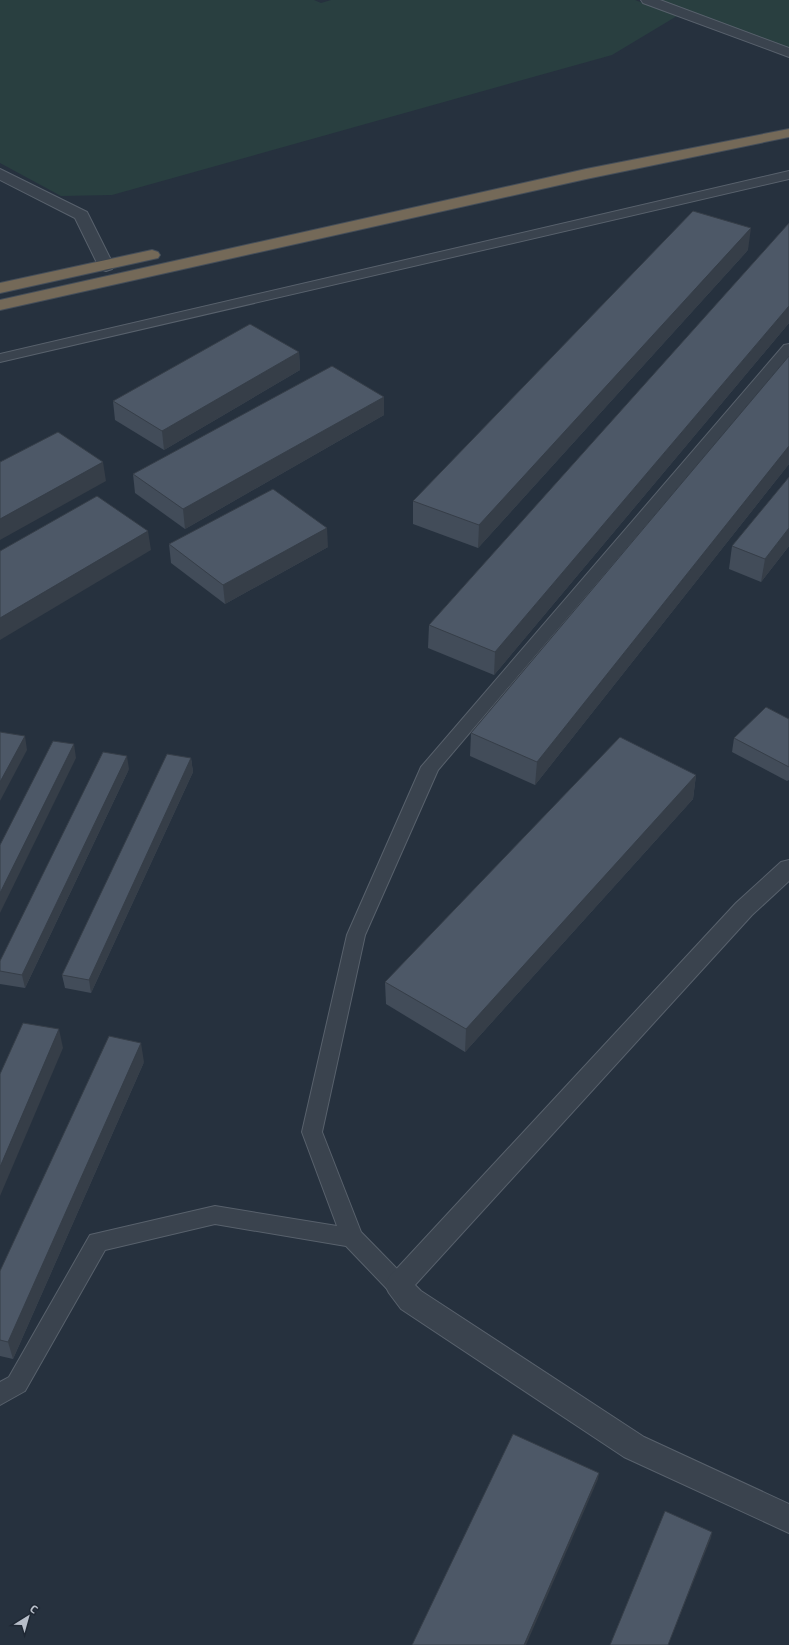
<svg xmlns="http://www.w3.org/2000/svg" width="789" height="1645" font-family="'Exo 2',sans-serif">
<rect width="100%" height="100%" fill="#26313e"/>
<g fill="#293f40">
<path d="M0 0H314L321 3 331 0H635L677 16 612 55 112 195 61 196 0 163Z"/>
<path d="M659 0H789V48H787Z"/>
</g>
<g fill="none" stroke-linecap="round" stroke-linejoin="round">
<g stroke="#58616c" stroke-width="2">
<g id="lane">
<path d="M789 171V179L0 362V354Z"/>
<path d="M789 344V357L438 770 365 935 322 1132 361 1232 406 1278 409 1285 406 1292 398 1295 390 1292 346 1246 215 1224 105 1250 25 1391 0 1405V1382L9 1377 90 1235 215 1206 337 1226 302 1132 347 935 421 767 784 345Z"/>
</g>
</g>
<g stroke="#58616c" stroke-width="2">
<g id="street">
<path d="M641 0H660L789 48V57L643 3Z"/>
<path d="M0 169 87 212 114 266 112 269 106 271 100 269 75 218 0 180Z"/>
<path d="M789 860V881L752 915 415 1285 421 1291 644 1437 789 1504V1533L624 1457 401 1309 389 1293 385 1285 389 1277 736 903 781 862Z"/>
</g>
</g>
<g stroke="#454e59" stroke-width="2">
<g id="highway">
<path d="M789 129V137L586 179 0 310V300L586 169Z"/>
<path d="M152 250 158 252 160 255 158 258 0 293V283Z"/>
</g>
</g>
<use href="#lane" fill="#3a434e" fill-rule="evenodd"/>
<use href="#street" fill="#3a434e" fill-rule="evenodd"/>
<use href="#highway" fill="#746958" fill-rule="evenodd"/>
</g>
<g fill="#424c59">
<path d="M789 223V323L494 675 428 648 429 625Z"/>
<path d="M748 250 478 548 413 524V501Z"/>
<path d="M299 352 300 370 164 450 115 420 113 401Z"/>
<path d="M789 356V464L535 785 470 756 471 733Z"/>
<path d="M384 397V415L185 529 135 493 133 474Z"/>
<path d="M789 477V546L761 582 729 569 732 546Z"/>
<path d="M169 544 328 547 225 604 171 563Z"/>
<path d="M789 719V780L787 781 732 752 734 738Z"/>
<path d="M191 758 193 772 91 993 65 988 62 975Z"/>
<path d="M129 769 25 988 0 984V961Z"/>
<path d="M696 775 693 799 465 1052 386 1004 385 982Z"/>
<path d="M144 1062 13 1359 0 1356V1271Z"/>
</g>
<g fill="#363e48">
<path d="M751 228 748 250 478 548 479 525Z"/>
<path d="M789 306V323L494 675 495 652Z"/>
<path d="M299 352 300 370 164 450 162 431Z"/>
<path d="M384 397V415L185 529 183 509Z"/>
<path d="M789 446V464L535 785 537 762Z"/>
<path d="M103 462 106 481 0 540V519Z"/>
<path d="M327 528 328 547 225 604 223 585Z"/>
<path d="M789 528V546L761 582 765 559Z"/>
<path d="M148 531 151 550 0 640V618Z"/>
<path d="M25 736 27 750 0 801V782Z"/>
<path d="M74 744 76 758 0 913V893Z"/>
<path d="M127 756 129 769 25 988 22 975Z"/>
<path d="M191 758 193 772 91 993 89 980Z"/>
<path d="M696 775 693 799 465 1052 466 1029Z"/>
<path d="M59 1029 63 1048 0 1196V1167Z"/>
<path d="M141 1043 144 1062 13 1359 8 1342Z"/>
<path d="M599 1473 598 1479 526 1645H524Z"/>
<path d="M712 1532 711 1538 668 1645Z"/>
</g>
<g fill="#4d5867" stroke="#363e48">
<path d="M693 211 751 228 479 525 413 501Z"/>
<path d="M789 223V306L495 652 429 625Z"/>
<path d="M250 324 299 352 162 431 113 401Z"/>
<path d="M789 356V446L537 762 471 733Z"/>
<path d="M332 366 384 397 183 509 133 474Z"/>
<path d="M58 432 103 462 0 519V462Z"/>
<path d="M789 477V528L765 559 732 546Z"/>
<path d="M273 489 327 528 223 585 169 544Z"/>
<path d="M97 496 148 531 0 618V551Z"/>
<path d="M766 707 789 719V767L734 738Z"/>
<path d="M0 732 25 736 0 782Z"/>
<path d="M620 737 696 775 466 1029 385 982Z"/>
<path d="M53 741 74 744 0 893V845Z"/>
<path d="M103 752 127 756 22 975 0 971V961Z"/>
<path d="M167 754 191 758 89 980 62 975Z"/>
<path d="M23 1023 59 1029 0 1167V1074Z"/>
<path d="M109 1036 141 1043 8 1342 0 1340V1271Z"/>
<path d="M513 1434 599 1473 524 1645H412Z"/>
<path d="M665 1511 712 1532 668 1645H610Z"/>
</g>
<g transform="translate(28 1617) rotate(37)" stroke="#1f2834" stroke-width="3" paint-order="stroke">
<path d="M0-3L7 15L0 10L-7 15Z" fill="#b7bec9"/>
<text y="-6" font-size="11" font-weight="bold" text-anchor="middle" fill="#b7bec9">С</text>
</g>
</svg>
